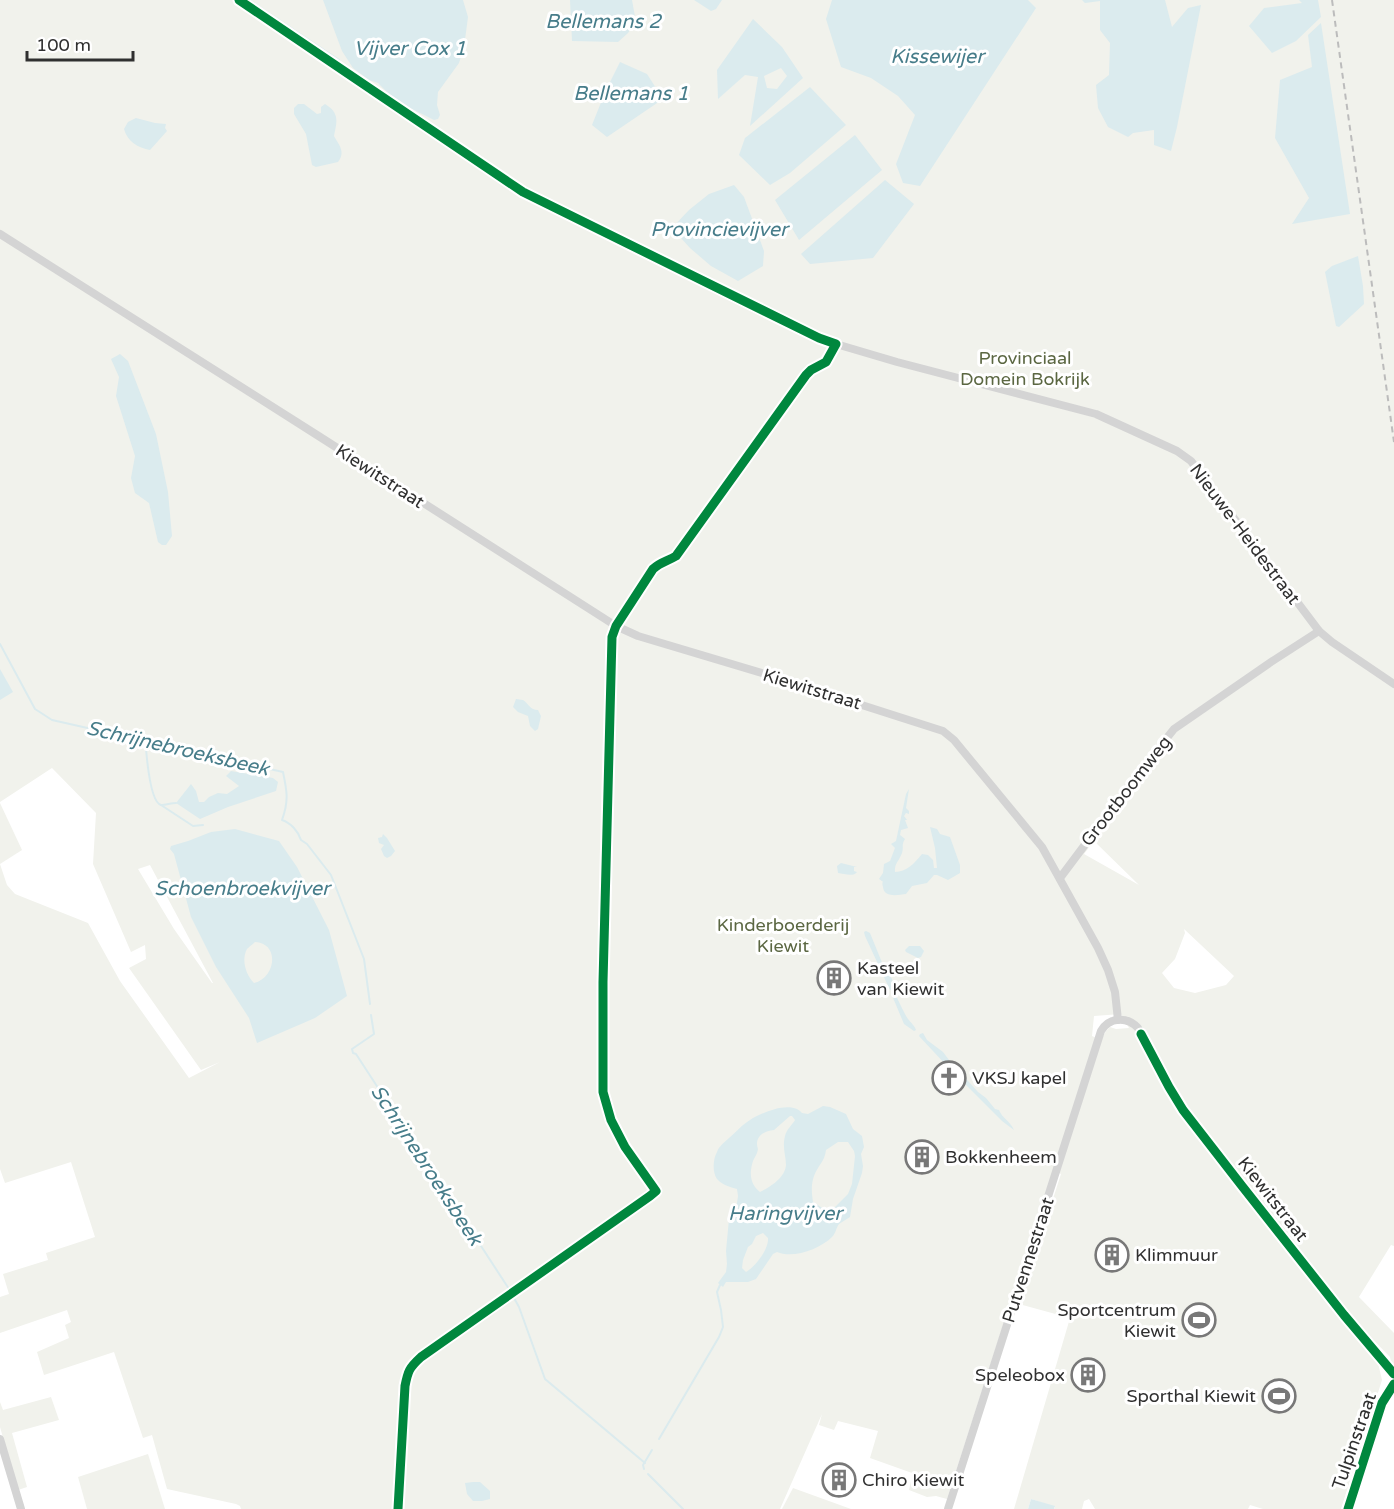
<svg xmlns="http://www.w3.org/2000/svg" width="1394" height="1509" font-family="'Varela Round',sans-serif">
<rect width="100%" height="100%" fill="#fff"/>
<g fill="#f1f2ec" fill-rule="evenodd">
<path d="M0 0H1394V1246L1391 1245 1359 1297 1394 1333V1376L1390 1357 1343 1309 1244 1195 1378 1363 1382 1380 1341 1509H1263L1250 1505 1248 1509H1095L1089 1499 1084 1501 1082 1509H1054L1055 1507 1031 1499 1028 1509H1014L1070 1318 1019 1304 1061 1174 1053 1170 947 1499 936 1496 927 1497 909 1490 911 1481 923 1485 926 1478 870 1458 878 1431 838 1421 834 1430 819 1425 822 1414 780 1509H241L240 1506 236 1504 167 1489 152 1435 143 1438 114 1352 44 1375 37 1352 69 1338 65 1325 71 1322 67 1310 0 1333V1297L9 1294 3 1274 48 1260 46 1253 95 1237 71 1162 5 1183 0 1169V864L7 885 15 894 88 923 120 981 189 1078 220 1062 201 1070 129 968 146 959 145 945 131 952 93 864 96 813 52 768 0 802ZM1094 841 1139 885 1084 854ZM150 865 213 983H212L174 929 138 869ZM1184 929 1234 976 1226 985 1195 993 1174 988 1162 973 1175 959 1185 933ZM1121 1014 1129 1028 1116 1029 1110 1027 1106 1031 1101 1040 1092 1036 1094 1016Z"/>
<path d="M0 803 22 850 0 864Z"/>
<path d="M51 1397 59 1420 12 1433 27 1487 18 1490 0 1427V1402L3 1410Z"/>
<path d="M148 1454 165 1509H87L78 1477Z"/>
<path d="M793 1488 851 1509H782Z"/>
</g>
<g fill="#dbebee" fill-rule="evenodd">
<path d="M323 0H463L468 17 464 47 459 63 438 92 437 105 440 115 438 119 434 120 410 108 390 95 378 83 369 80 353 68 342 51Z"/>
<path d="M570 0H632L636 22 628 33 618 42 572 41Z"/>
<path d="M694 0H722L716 9 711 11Z"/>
<path d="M832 0H1028L1036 8 920 186 903 183 896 164 915 115 898 96 871 78 841 67 826 19Z"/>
<path d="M1082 0H1165L1172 27 1188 8 1201 5 1177 127 1171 151 1154 145V130L1133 133 1128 137 1108 127 1098 108 1096 85 1109 75 1110 43 1100 30V1L1085 3Z"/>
<path d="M1299 0H1318L1321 17 1296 41 1272 53 1249 26 1264 8 1302 3Z"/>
<path d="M753 19 782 47 803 78 750 126 758 77 745 75 718 99 717 70ZM781 68 787 76 777 89 767 88 764 76Z"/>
<path d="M1321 23 1350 214 1292 224 1309 198 1275 138 1280 80 1312 67 1308 35Z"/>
<path d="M620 62 647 74 663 99 607 137 592 125 606 90Z"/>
<path d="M810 87 846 125 790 173 770 185 739 155 745 138Z"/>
<path d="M298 104H304L317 114 321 113V107L325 104C340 113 337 122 334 136 339 145 346 152 338 162L316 167 312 165 306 134 294 114V108Z"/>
<path d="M136 118 155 123 166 124 165 128 167 131 150 150C138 148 127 141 124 129L128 122Z"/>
<path d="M855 135 882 170 799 240 775 200Z"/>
<path d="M885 180 914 204 873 258 810 264 801 254Z"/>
<path d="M734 185 744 197 764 251 763 266 738 281 711 266 690 248 672 228 689 210 709 194Z"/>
<path d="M1358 256 1363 286 1364 304 1339 327 1336 326 1325 272 1332 266Z"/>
<path d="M120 354 128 361 156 434 168 492 172 536 166 545H162L158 542 149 503 135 493 131 478 135 456 116 396 119 377 111 359Z"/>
<path d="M0 669 13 692 0 700Z"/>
<path d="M516 699C517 699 522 700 523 700 529 704 530 710 538 710L541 716 538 729 535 731 530 726 528 716 518 712 513 707Z"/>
<path d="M231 771 273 778 278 782 276 791 228 807 200 819 176 803 191 784 196 791 199 802H204L209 797 218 793 227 794 239 786 226 776Z"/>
<path d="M909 789 906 808 909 811V814L906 813 904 816 907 820H905L908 828 901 830 900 835 905 839C901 845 904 847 902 853 899 861 894 864 895 872 906 872 915 863 922 854L928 855 933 860 934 868H937L935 848 930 827 937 829 940 834 950 837 960 865V873L948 880 937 875H934L927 883 912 886 906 894C898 895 884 898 883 887 881 879 886 884 879 879L883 873 884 864 890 861 895 848 891 844 896 841 906 794Z"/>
<path d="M235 829 279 841 297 867 329 930 347 996 315 1018 257 1043 249 1018 216 967 191 917 174 854 170 849 171 846 188 841 211 832ZM255 942C280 943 276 978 254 983 246 975 241 960 247 949 248 948 254 943 255 942Z"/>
<path d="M383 834 387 838 395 851 391 856 387 858 384 856 381 849 384 845 379 843 378 838 382 837Z"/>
<path d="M841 863 857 867H854V871L857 872C854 877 844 874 838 873L837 866Z"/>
<path d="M866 931 870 933 883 965 892 979 895 989 890 990 865 936 864 932Z"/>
<path d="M909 946H920L924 951 921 957 918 958 906 952 905 950Z"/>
<path d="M894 992C898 999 901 1007 905 1014 908 1021 914 1024 916 1030L914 1031 904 1024 891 993Z"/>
<path d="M923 1033 927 1040 943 1052 949 1060 978 1092 986 1098 995 1109 999 1110C1002 1118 1011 1122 1014 1130L1002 1121 962 1081H961L919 1036 920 1034Z"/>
<path d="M823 1106 830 1107 846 1114 853 1129 862 1136 864 1147 861 1154 863 1166 862 1173 853 1199 850 1217 839 1224C836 1228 836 1233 832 1237 820 1249 793 1259 777 1252L773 1254 756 1279 748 1282H726L723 1287 718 1283 726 1272 727 1264 726 1251 729 1219 737 1203 738 1196 737 1189C730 1187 722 1185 717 1179 712 1172 713 1159 717 1152 719 1146 725 1142 729 1138 736 1132 743 1124 750 1120 763 1112 791 1100 802 1113L808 1114ZM792 1116 795 1120C792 1125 786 1130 785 1136 782 1148 786 1156 786 1165 785 1178 770 1187 760 1192 750 1184 749 1173 753 1161 754 1158 756 1156 757 1153 759 1147 757 1149 757 1143 758 1134 766 1131 774 1130L790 1116ZM838 1142H848L854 1151 855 1156 852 1184 848 1194 835 1207 824 1209 813 1202C811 1189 811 1179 818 1168 822 1162 825 1158 826 1150ZM763 1233 768 1238C769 1249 755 1267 746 1272L742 1268 743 1260 748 1247 752 1244 756 1236Z"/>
<path d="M473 1482H480L490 1491V1499L482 1501H473L467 1494 465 1483Z"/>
<path d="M1031 1499 1055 1506 1054 1509H1028Z"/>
</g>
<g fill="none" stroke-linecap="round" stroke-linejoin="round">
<g stroke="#dbebee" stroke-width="2">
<path d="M249 0 339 60"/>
<path d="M0 644 35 709 52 720 283 772C287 791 289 801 282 820 291 823 298 831 301 840L307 844 331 875 364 959 370 1004"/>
<path d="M149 744 146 745V749C147 759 150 802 161 805 165 805 172 803 176 803"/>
<path d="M161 805 193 826 203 825"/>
<path d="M371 1015 374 1034 352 1049 353 1053 356 1054 509 1289"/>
<path d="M514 1298 519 1307 545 1379 645 1463"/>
<path d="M659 1439 719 1337 723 1327 721 1310 717 1292 720 1285"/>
<path d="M644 1469 643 1465 652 1450"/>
<path d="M648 1474 683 1509"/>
</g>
<g stroke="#d4d4d4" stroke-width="8">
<path d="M0 234 317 435 616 626 638 636 765 674 943 731 954 740 1042 847 1098 948 1108 970 1115 992 1118 1020"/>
<path d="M836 344 897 362 1096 414 1177 451 1191 461 1319 631 1332 642 1394 684"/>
<path d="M616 626 612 637 603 982V1092L611 1120 625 1147 656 1191"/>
<path d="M1060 878 1138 774 1174 729 1271 662 1319 631"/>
<path d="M0 1439 21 1509"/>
<path d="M948 1509 1101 1031C1109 1017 1127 1016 1138 1028L1169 1087 1183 1110 1242 1186 1344 1315 1394 1374"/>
<path d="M1348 1509 1382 1403 1394 1384"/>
</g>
<path stroke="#bcbcbc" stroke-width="2" stroke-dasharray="6 4.5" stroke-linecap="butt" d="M1332 0 1394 442"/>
<g stroke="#fff" stroke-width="13">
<g id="cycleway">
<path d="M239 0 523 192 819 338 836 344 826 362 811 370 806 375 676 556C668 561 660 562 653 569L616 626 612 637 603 982V1092L611 1120 625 1147 656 1191 650 1196 421 1357C409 1368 408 1371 405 1386L398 1509"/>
<path d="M1141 1034 1169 1087 1183 1110 1242 1186 1344 1315 1394 1374"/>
<path d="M1348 1509 1382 1403 1394 1384"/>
</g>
</g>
<use href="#cycleway" stroke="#00873e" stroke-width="9"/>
</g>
<defs>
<g id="building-ring" transform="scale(1.725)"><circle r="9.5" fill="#fff" stroke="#787878" stroke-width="1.5"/><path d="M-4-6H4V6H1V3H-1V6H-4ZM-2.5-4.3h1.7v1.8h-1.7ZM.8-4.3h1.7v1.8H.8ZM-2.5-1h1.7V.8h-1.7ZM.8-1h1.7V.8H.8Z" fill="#787878"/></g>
<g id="church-ring" transform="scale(1.725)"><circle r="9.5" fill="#fff" stroke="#787878" stroke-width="1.5"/><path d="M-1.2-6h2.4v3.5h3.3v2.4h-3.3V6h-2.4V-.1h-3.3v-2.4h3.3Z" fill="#787878"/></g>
<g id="stadium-ring" transform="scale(1.725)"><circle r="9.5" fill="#fff" stroke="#787878" stroke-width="1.5"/><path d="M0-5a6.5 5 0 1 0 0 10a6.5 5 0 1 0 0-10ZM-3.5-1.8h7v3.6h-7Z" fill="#787878"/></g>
</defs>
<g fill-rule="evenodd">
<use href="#building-ring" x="834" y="978"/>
<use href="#church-ring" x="949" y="1078"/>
<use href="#building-ring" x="922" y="1157"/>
<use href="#building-ring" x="1112" y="1255"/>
<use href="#stadium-ring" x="1199" y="1320"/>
<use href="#building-ring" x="1088" y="1375"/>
<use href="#stadium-ring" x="1279" y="1396"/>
<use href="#building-ring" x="839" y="1480"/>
</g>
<g text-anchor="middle" stroke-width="6" stroke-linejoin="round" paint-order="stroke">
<g font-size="18" fill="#5b6742" stroke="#fff">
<text x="1025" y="364">Provinciaal<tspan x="1025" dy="21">Domein Bokrijk</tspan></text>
<text x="783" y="931">Kinderboerderij<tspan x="783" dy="21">Kiewit</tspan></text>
</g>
<g font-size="18" fill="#303030" stroke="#fff">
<text transform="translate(380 476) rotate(33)" y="6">Kiewitstraat</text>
<text transform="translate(1245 534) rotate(53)" y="6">Nieuwe-Heidestraat</text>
<text transform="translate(812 689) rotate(17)" y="6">Kiewitstraat</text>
<text transform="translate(1126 791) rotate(-52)" y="6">Grootboomweg</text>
<text transform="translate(1273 1199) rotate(52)" y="6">Kiewitstraat</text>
<text transform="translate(1028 1260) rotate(-72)" y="6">Putvennestraat</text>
<text transform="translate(1354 1441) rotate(-71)" y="6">Tulpinstraat</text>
</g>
<g font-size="18" fill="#303030" stroke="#fff" text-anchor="start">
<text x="857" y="974">Kasteel<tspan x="857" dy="21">van Kiewit</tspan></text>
<text x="972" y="1084">VKSJ kapel</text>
<text x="945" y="1163">Bokkenheem</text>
<text x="1135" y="1261">Klimmuur</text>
<text x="1176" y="1316" text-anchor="end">Sportcentrum<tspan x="1176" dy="21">Kiewit</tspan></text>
<text x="1065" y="1381" text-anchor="end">Speleobox</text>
<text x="1256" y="1402" text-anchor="end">Sporthal Kiewit</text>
<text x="862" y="1486">Chiro Kiewit</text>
</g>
<g font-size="20" font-style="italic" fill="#477d8a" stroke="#fff">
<text x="603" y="28">Bellemans 2</text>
<text x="410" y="55">Vijver Cox 1</text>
<text x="937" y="63">Kissewijer</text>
<text x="631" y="100">Bellemans 1</text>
<text x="719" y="236">Provincievijver</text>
<text transform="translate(178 748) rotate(13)" y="7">Schrijnebroeksbeek</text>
<text x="242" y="895">Schoenbroekvijver</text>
<text transform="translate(427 1165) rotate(57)" y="7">Schrijnebroeksbeek</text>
<text x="785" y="1220">Haringvijver</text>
</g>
</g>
<path d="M27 51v9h106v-9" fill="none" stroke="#303030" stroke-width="3"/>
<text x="36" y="51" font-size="18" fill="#303030" stroke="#ffffff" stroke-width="4.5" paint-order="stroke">100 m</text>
</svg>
